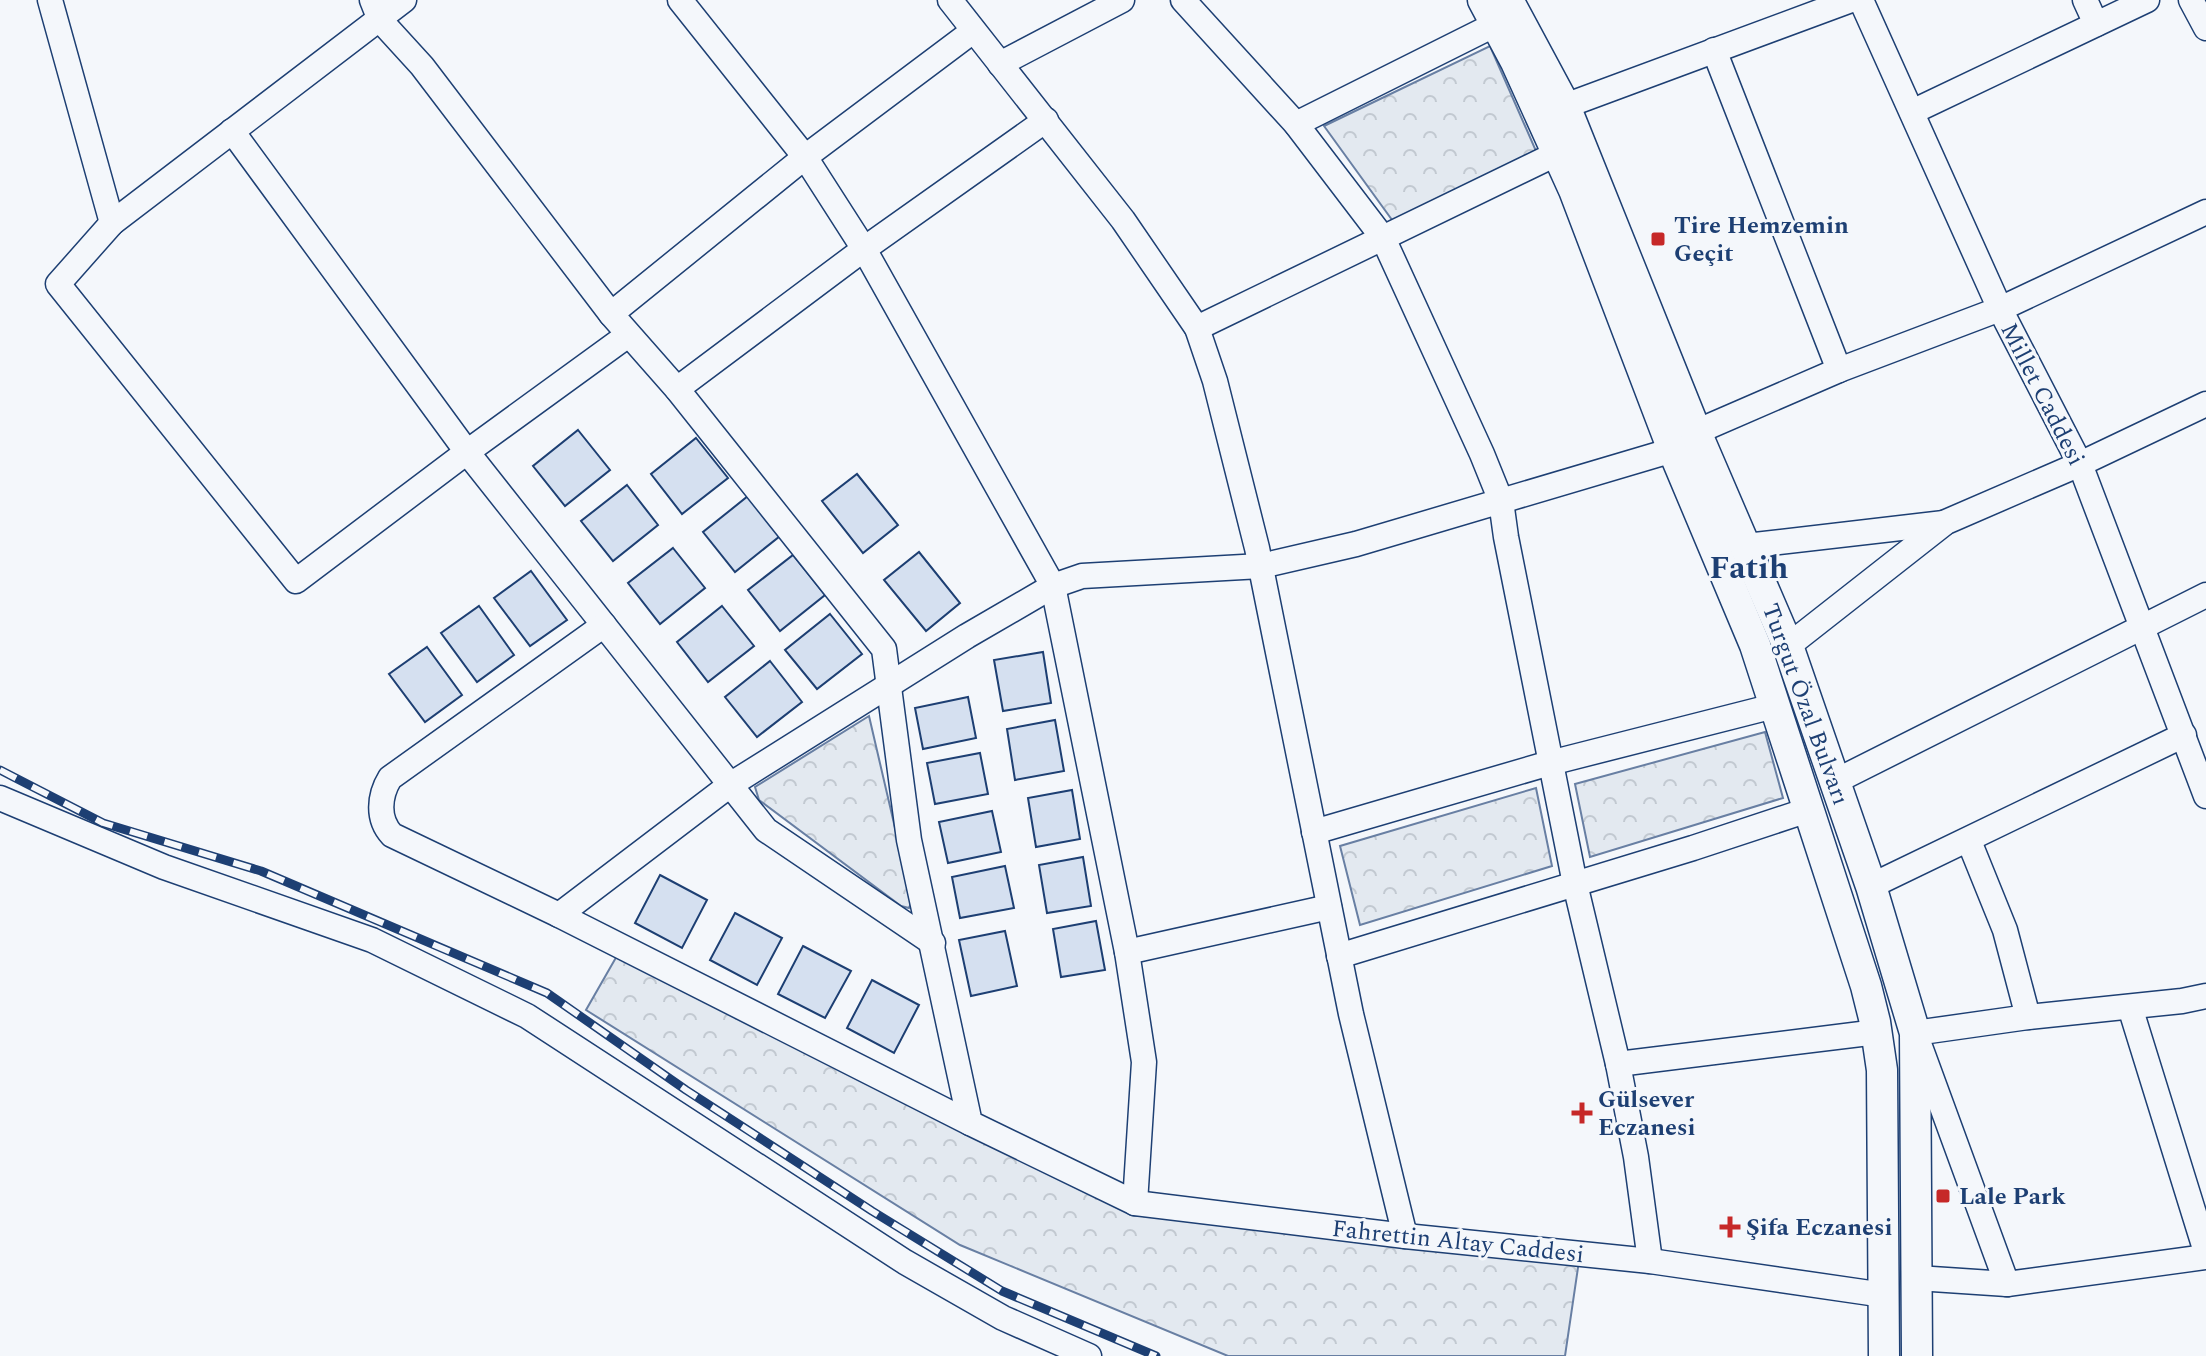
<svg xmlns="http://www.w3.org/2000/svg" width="2206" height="1356" font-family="Spectral,serif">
<defs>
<pattern id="park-crowns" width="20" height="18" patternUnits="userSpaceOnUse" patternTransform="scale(2)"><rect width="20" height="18" fill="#e3e9f0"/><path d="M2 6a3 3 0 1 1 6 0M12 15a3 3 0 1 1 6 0" fill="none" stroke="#c2c9d1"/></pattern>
</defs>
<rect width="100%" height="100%" fill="#f4f7fb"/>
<g fill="url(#park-crowns)" stroke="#687fa3" stroke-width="2">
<path d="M1490 46 1536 151 1395 224 1324 126Z"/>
<path d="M869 716 912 901 909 908 901 906 759 800 755 787Z"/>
<path d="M1765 732 1783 798 1590 857 1575 784Z"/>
<path d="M1536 788 1552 866 1360 925 1340 846Z"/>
<path d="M622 947 1135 1203 1580 1254 1565 1356H1228L960 1245 586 1010Z"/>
</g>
<g fill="#d5e0f0" stroke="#1d3f73" stroke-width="2">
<path d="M578 430 610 470 565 506 533 466Z"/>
<path d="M696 438 728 478 682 514 651 474Z"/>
<path d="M857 474 898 525 863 553 822 501Z"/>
<path d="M627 485 658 525 613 561 581 521Z"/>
<path d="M748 496 780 536 735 572 703 532Z"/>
<path d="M673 548 705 588 660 624 628 583Z"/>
<path d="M919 552 960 603 926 631 884 580Z"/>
<path d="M793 555 825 595 780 631 748 590Z"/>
<path d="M531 571 567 620 530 646 494 598Z"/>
<path d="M479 606 514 655 477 682 441 633Z"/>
<path d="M722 606 754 646 708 682 677 642Z"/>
<path d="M830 614 862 654 817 689 785 650Z"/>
<path d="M427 647 462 695 425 722 389 674Z"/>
<path d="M1043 652 1051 703 1003 711 994 660Z"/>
<path d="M770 661 802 702 757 737 725 697Z"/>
<path d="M968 697 976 738 923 749 915 708Z"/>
<path d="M1055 720 1064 771 1015 780 1007 729Z"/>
<path d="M980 753 988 794 935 804 927 763Z"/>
<path d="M1072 790 1080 839 1036 847 1028 798Z"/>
<path d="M992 811 1001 852 948 863 939 822Z"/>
<path d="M1083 857 1091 906 1047 913 1039 865Z"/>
<path d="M1005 866 1014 908 960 918 952 877Z"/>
<path d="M660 875 707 900 682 948 635 923Z"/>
<path d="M735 913 782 938 757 985 710 960Z"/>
<path d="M1096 921 1105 970 1061 977 1053 929Z"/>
<path d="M1005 931 1017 986 971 996 959 940Z"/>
<path d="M803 946 851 971 825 1018 778 994Z"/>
<path d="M872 980 919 1005 894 1053 847 1028Z"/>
</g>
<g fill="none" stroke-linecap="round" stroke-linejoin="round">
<g stroke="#1d3f73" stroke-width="27">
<g id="minor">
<path d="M50 0 112 223"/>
<path d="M372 0 380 20 422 66 611 314 677 389 884 649 909 840 970 1123 1135 1203 1405 1236 1650 1261 1884 1295"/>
<path d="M404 0 112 223 58 284 296 581 467 452 628 335"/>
<path d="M680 0 805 157 864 249 1053 586 1127 952 1144 1062 1135 1203"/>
<path d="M950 0 1123 220 1197 328 1215 381 1257 548 1351 1014 1405 1236"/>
<path d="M1183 0 1296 124 1383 238 1482 454 1501 501 1506 537 1575 884 1618 1064 1636 1157 1650 1261"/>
<path d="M1861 0 2000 309 2080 464 2206 796"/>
<path d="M2085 0 2096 24"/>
<path d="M2191 0 2206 28"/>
<path d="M1714 50 1839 370"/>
<path d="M1000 64 1122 0"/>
<path d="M1565 106 1851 0"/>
<path d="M1912 112 2147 0"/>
<path d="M1296 124 1496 24"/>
<path d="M232 131 467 452 766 830 933 943"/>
<path d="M611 314 805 157 973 31"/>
<path d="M1197 328 1558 153"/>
<path d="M677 389 864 249 1046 120"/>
<path d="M1696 432 1839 370 2000 309 2206 212"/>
<path d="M1746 546 1944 523"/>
<path d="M1788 646 1946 522 2080 464 2206 404"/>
<path d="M1834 782 2206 595"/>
<path d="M0 798 164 867 372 940 527 1016 905 1262 1003 1318 1089 1356"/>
<path d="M1314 832 1550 763 1774 706"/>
<path d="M1969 841 2005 930 2028 1017"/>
<path d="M1871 886 2184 735"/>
<path d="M559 915 392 835C377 819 379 796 390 778L604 625"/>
<path d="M1127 952 1329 907"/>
<path d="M1339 956 1693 848 1808 810"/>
<path d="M2130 1007 2206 1252"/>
<path d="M1618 1064 1877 1032"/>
<path d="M970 1123 559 915 730 785 967 636 1053 586 1082 576 1261 566 1356 544 1673 450"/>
<path d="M1917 1278 2007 1284 2206 1257"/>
<path d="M2007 1284 1915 1033 2028 1017 2182 1001 2206 996"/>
</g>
</g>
<g stroke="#1d3f73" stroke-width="33">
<g id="major">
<path d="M1483 0 1516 62 1574 190 1673 450 1755 645 1866 986 1875 1022 1882 1070 1884 1356"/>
<path d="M1508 0 1565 106 1696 432 1788 646 1871 886 1915 1033 1917 1356"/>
</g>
</g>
<use href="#minor" stroke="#f4f7fb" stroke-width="24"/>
<use href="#major" stroke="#f4f7fb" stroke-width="30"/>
<g stroke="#1d3f73" stroke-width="9">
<path id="rail" d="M0 770 103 823 261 871 547 993 686 1090 872 1211 1002 1291 1156 1356"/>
</g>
<use href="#rail" stroke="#f4f7fb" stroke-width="6" stroke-dasharray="18" stroke-linecap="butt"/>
</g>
<g fill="#c62828" stroke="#f4f7fb" stroke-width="3">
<rect x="1650" y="231" width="16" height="16" rx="4"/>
<path d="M1578 1101h8v8h8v8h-8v8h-8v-8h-8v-8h8z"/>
<rect x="1935" y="1188" width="16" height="16" rx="4"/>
<path d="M1726 1215h8v8h8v8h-8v8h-8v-8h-8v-8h8z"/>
</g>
<g text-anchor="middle" stroke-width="6" stroke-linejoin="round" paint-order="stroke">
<g font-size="24" font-weight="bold" fill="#1d3f73" stroke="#f4f7fb" text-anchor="start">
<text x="1674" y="233">Tire Hemzemin<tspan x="1674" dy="28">Geçit</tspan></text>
<text x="1598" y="1107">Gülsever<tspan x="1598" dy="28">Eczanesi</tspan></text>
<text x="1959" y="1204">Lale Park</text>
<text x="1746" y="1235">Şifa Eczanesi</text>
</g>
<g font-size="24" fill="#1d3f73" stroke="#f4f7fb">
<text transform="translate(2043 394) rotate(63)" y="8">Millet Caddesi</text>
<text transform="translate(1806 704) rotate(70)" y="8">Turgut Özal Bulvarı</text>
<text transform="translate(1458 1241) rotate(6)" y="8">Fahrettin Altay Caddesi</text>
</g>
<g font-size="32" font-weight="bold" fill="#1d3f73" stroke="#f4f7fb">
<text x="1749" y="578">Fatih</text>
</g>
</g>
</svg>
